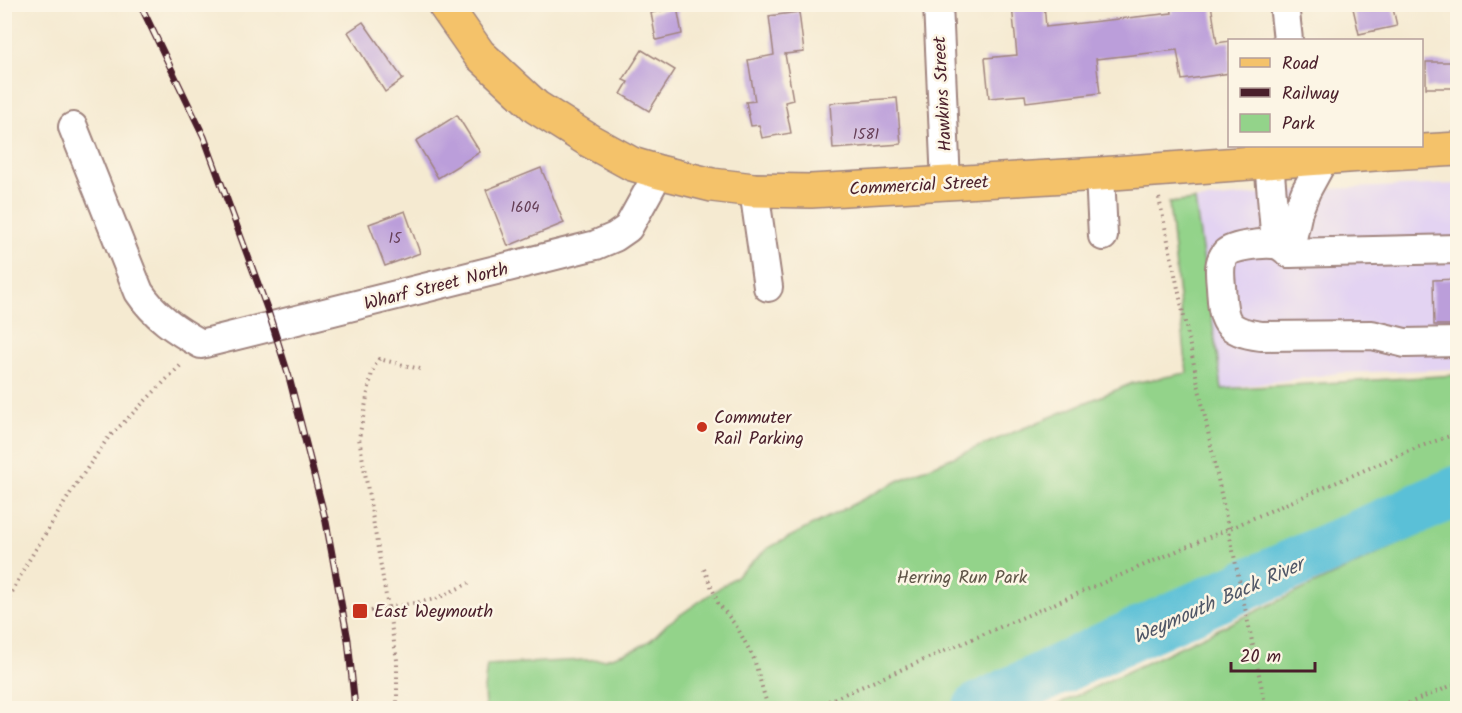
<svg xmlns="http://www.w3.org/2000/svg" width="1462" height="713" font-family="Kalam,sans-serif">
<rect width="100%" height="100%" fill="#fcf5e5"/>
<filter id="ink" filterUnits="userSpaceOnUse"><feTurbulence type="fractalNoise" baseFrequency=".0167" numOctaves="2"/><feDisplacementMap in="SourceGraphic" scale="12" xChannelSelector="R" yChannelSelector="G"/><feConvolveMatrix kernelMatrix="1 2 1 2 8 2 1 2 1" color-interpolation-filters="sRGB"/></filter>
<filter id="wash" filterUnits="userSpaceOnUse"><feTurbulence type="fractalNoise" baseFrequency=".008" numOctaves="4" result="noise"/><feDisplacementMap in="SourceGraphic" scale="24" xChannelSelector="R" yChannelSelector="G"/><feGaussianBlur stdDeviation="1.35" result="paint"/><feColorMatrix in="noise" values="0 0 0 0 0 0 0 0 0 0 0 0 0 0 0 0 0 1.4 0 .05"/><feComposite in="paint" operator="in"/></filter>
<g filter="url(#wash)">
<rect width="100%" height="100%" fill="#f5ead1"/>
<path fill="#e3d3f2" d="M1457 184V369L1339 373 1221 389 1195 200 1321 189Z"/>
<g fill="#93d38a" stroke="#6e795a" stroke-width="1.5">
<path d="M1195 200 1222 389 1457 375V472L950 708H485L484 689 487 665 605 659 636 649 651 640 667 624 735 577 768 548 908 476 1133 383 1187 373 1169 203Z"/>
<path d="M1457 517V708H1050Z"/>
</g>
<g fill="none" stroke-linecap="round" stroke-linejoin="round">
<path stroke="#5ac0d7" stroke-width="51" d="M978 708 1106 647 1458 491"/>
</g>
<g id="blocks">
<g fill="#bb9eda">
<path d="M1023 4H1044L1046 27 1172 13 1171 4H1211L1217 43 1230 41V73L1182 80 1177 50 1096 59 1100 93 1026 102 1025 95 989 98 985 58 1017 55 1012 6Z"/>
<path d="M1352 4H1392L1397 26 1359 34Z"/>
<path d="M677 7 682 34 656 40 651 13Z"/>
<path d="M799 12 804 52 785 54 793 100 785 102 791 133 762 138 759 125 751 126 746 102 755 101 748 60 774 55 769 16Z"/>
<path d="M363 22 403 79 385 92 348 32Z"/>
<path d="M642 50 675 70 649 111 621 94 628 82 623 80Z"/>
<rect x="1426" y="62" width="32" height="26"/>
<path d="M897 98 901 144 833 149 830 103Z"/>
<path d="M457 115 480 152 438 178 416 141Z"/>
<path d="M541 168 564 223 508 246 486 190Z"/>
<path d="M405 211 420 253 385 266 369 224Z"/>
<path d="M1458 279V325H1434L1433 280Z"/>
</g>
</g>
</g>
<g filter="url(#ink)">
<use href="#blocks" fill-opacity="0" stroke="#a0847e" stroke-width="1.5"/>
<g fill="none" stroke-linecap="round" stroke-linejoin="round">
<g stroke="#a0847e" stroke-width="32">
<g id="minor">
<path d="M938 4 946 183"/>
<path d="M1284 4 1288 40"/>
<path d="M73 127 139 292C155 316 176 330 201 344L596 245 615 237 628 228 659 172"/>
<path d="M1269 162 1276 243"/>
<path d="M1100 174 1103 236"/>
<path d="M754 190 768 287"/>
<path d="M1458 249 1289 253C1285 249 1279 244 1273 244 1263 243 1230 246 1225 254 1218 263 1220 275 1221 286 1223 320 1223 331 1261 336L1372 335 1405 343 1458 342"/>
<path d="M1289 253 1298 211 1306 191 1324 158"/>
</g>
</g>
<g stroke="#a0847e" stroke-width="36">
<path id="major" d="M444 4 479 54 536 107 590 141 632 164 659 172 712 185 754 190 811 191 1100 174 1389 153 1458 149"/>
</g>
<g stroke="#a0847e" stroke-width="4" stroke-dasharray="1.5 4.5" stroke-linecap="butt">
<path d="M1159 198 1266 708"/>
<path d="M704 569 718 603 737 627 754 659 768 708"/>
<path d="M4 608 26 565 73 489 108 438 182 364"/>
<path d="M365 612 436 599 469 583"/>
<path d="M397 708V660L359 438 372 372 379 359 420 369"/>
<path d="M812 708 1416 448 1458 433"/>
<path d="M1397 708 1458 683"/>
</g>
<use href="#minor" stroke="#fff" stroke-width="28"/>
<use href="#major" stroke="#f4c26a" stroke-width="33"/>
<g stroke="#4a1f2b" stroke-width="7">
<path id="rail" d="M140 4 204 137 268 311 289 377 326 522 348 640 355 708"/>
</g>
<use href="#rail" stroke="#fcf5e5" stroke-width="4.5" stroke-dasharray="14" stroke-linecap="butt"/>
</g>
</g>
<g fill="#c8321e" stroke="#fcf5e5" stroke-width="2">
<circle cx="702" cy="427" r="6"/>
<rect x="352" y="603" width="16" height="16" rx="3"/>
</g>
<g text-anchor="middle" stroke-width="5" stroke-linejoin="round" paint-order="stroke">
<g font-size="15" fill="#663f57">
<text x="866" y="139">1581</text>
<text x="525" y="212">1604</text>
<text x="395" y="243">15</text>
</g>
<g font-size="18" fill="#4a1f2b" stroke="#fcf5e5">
<text transform="translate(942 94) rotate(-93)" y="6">Hawkins Street</text>
<text transform="translate(919 185) rotate(-3)" y="6">Commercial Street</text>
<text transform="translate(436 286) rotate(-14)" y="6">Wharf Street North</text>
</g>
<g font-size="18" fill="#4a1f2b" stroke="#fcf5e5" text-anchor="start">
<text x="714" y="423">Commuter<tspan x="714" dy="21">Rail Parking</tspan></text>
<text x="374" y="617">East Weymouth</text>
</g>
<g font-size="18" fill="#605548" stroke="#fcf5e5">
<text x="962" y="583">Herring Run Park</text>
</g>
<g font-size="20" font-style="italic" fill="#505767" stroke="#fcf5e5">
<text transform="translate(1218 600) rotate(-24)" y="7">Weymouth Back River</text>
</g>
</g>
<rect width="1462" height="713" fill="none" stroke="#fcf5e5" stroke-width="24"/>
<rect x="1228" y="39" width="195" height="108" fill="#fcf5e5" stroke="#b59f9b" stroke-width="1.5"/>
<rect x="1240" y="58" width="30" height="9" fill="#f4c26a" stroke="#b59f9b" stroke-width="1.5"/>
<text x="1282" y="69" font-size="18" fill="#4a1f2b">Road</text>
<rect x="1240" y="88" width="30" height="9" fill="#4a1f2b" stroke="#b59f9b" stroke-width="1.5"/>
<text x="1282" y="99" font-size="18" fill="#4a1f2b">Railway</text>
<rect x="1240" y="114" width="30" height="18" fill="#93d38a" stroke="#b59f9b" stroke-width="1.5"/>
<text x="1282" y="129" font-size="18" fill="#4a1f2b">Park</text>
<path d="M1231 662v9h84v-9" fill="none" stroke="#4a1f2b" stroke-width="3"/>
<text x="1240" y="662" font-size="18" fill="#4a1f2b" stroke="#fcf5e5" stroke-width="4.5" paint-order="stroke">20 m</text>
</svg>
